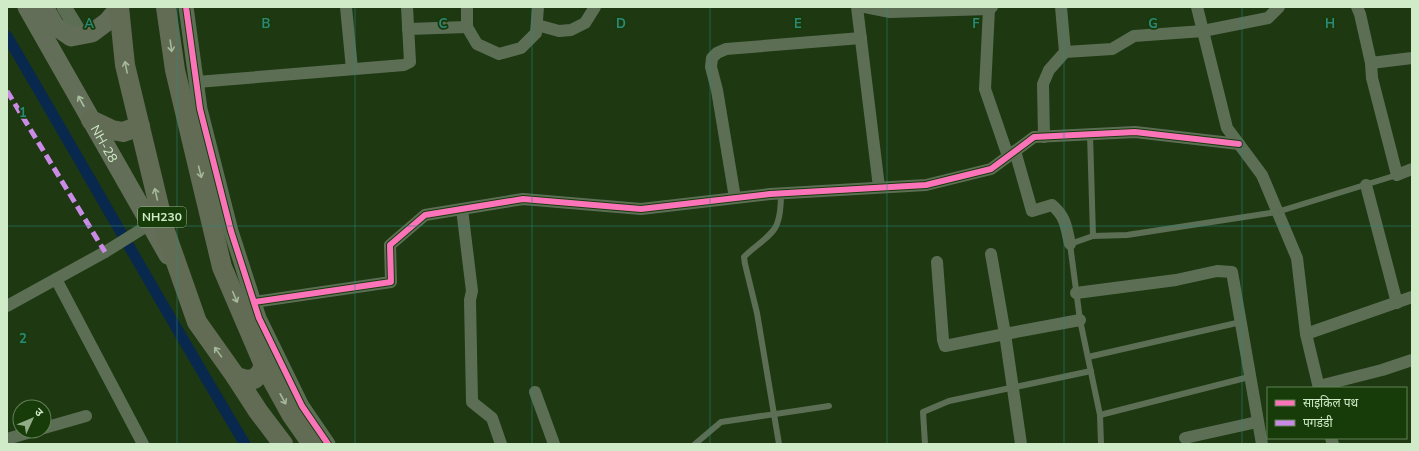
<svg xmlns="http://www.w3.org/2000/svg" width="1419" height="451" font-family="'Nunito Sans','Noto Sans Devanagari',sans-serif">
<rect width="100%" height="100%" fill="#1e3812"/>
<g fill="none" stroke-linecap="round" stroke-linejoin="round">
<path stroke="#09284d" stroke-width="11" d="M7 36C87 172 164 309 245 444"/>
<g stroke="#5c6f55" stroke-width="6">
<path d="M1090 134 1093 236"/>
<path d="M1088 357 1241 322"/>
<path d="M1100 415 1249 377"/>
<path d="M695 444 721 422 829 406"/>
<path d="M779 444 757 313 745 264 744 257C753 247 773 236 777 224 781 214 781 203 781 193"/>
<path d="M925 444 923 412 949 401 1091 371"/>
<path d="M1101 444 1100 415 1080 320 1070 244 1093 236 1127 235 1277 212 1397 175"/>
</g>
<g stroke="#5c6f55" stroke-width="12">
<path d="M346 7 352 69"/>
<path d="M467 7V27L477 44 499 54 521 48 536 33 538 7"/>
<path d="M857 7 879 187"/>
<path d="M865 7 890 12 989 9 992 7"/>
<path d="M1197 7 1227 128 1262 175 1297 258 1306 334"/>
<path d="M1357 7 1360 14 1371 63 1372 78 1397 175 1412 169"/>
<path d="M989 9 985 89 1008 156"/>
<path d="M537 25 559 31 571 30 585 23 595 7"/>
<path d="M408 29 467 27"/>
<path d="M1065 52 1112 49 1134 36 1203 31 1268 18 1279 7"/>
<path d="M1371 63 1412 58"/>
<path d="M197 82 404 65 410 62 407 7"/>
<path d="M1044 137 1043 84 1049 70 1065 52 1061 7"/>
<path d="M1015 151 1032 211 1052 205C1066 217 1066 227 1070 244"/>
<path d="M1366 185 1397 303"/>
<path d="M735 198 717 90 711 67 712 58 717 53 726 49 861 38"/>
<path d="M462 209 472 291 470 300 472 402 492 418 501 444"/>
<path d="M105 252 150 224"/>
<path d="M991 254 1005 334 1021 444"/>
<path d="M937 262 943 340 945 346 1005 334 1080 320"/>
<path d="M56 279 143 444"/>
<path d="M1076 293 1176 280 1217 271 1232 272 1262 444"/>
<path d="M254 302 391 282 390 245 425 215 523 199 641 209 770 194 926 185 991 169 1034 137 1135 132 1239 144"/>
<path d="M7 306 105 252"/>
<path d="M1319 386 1382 370 1412 360"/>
<path d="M1319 388 1306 334 1412 297"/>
<path d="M535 392 554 444"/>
<path d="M44 428 86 416"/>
<path d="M1185 438 1257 422"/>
<path d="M1331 438 1333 444"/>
<path d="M7 439 34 431"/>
</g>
<g stroke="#5c6f55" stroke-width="15">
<path d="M64 7 81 35"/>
<path d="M186 7 200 109 231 231 259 318 302 406 328 444"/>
</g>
<g stroke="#626e57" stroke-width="19">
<path id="s1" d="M27 7 168 255"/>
<path d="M44 7 55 26 71 37 92 33 108 21 119 8"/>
</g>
<g stroke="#626c55" stroke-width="20">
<path d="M119 7 125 65 165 231 197 322 236 377 247 380 254 379 260 374 264 365"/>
<path d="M166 7 175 70 222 267 264 365 291 414 312 444"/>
<path d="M91 120 112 130 123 132 140 126"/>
<path d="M236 377 258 411 283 444"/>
</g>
<path stroke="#ca8be6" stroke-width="5" stroke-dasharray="10 5" stroke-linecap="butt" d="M7 91 105 252"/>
<g stroke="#173b09" stroke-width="8">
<g id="cycleway">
<path d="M186 7 200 109 231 231 259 318 302 406 328 444"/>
<path d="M254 302 391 282 390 245 425 215 523 199 641 209 770 194 926 185 991 169 1034 137 1135 132 1239 144"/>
</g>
</g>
<use href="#cycleway" stroke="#fb73b8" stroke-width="6"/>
</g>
<defs><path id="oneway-shaft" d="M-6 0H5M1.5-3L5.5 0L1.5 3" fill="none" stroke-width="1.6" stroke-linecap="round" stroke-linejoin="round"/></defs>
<g stroke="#a4b89a">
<use href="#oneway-shaft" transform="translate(171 46) rotate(82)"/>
<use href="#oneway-shaft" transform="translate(126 67) rotate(-101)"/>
<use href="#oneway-shaft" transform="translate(200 172) rotate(76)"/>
<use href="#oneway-shaft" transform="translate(156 194) rotate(-103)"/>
<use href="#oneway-shaft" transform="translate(235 297) rotate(67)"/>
<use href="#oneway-shaft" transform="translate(218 352) rotate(-126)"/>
<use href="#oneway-shaft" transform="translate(283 399) rotate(61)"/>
</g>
<use stroke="#aabfa0" href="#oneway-shaft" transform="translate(81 101) rotate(-119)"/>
<path fill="none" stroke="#2c887c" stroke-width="1" stroke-opacity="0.55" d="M177 7V444M355 7V444M532 7V444M710 7V444M887 7V444M1064 7V444M1242 7V444M7 226H1412"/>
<g text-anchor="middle" stroke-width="3.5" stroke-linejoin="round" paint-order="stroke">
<rect fill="#173b09" stroke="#98b68f" stroke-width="1" x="138" y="207" width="48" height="20" rx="3"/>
<g font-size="12" font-weight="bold" fill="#d0ebc8">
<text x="162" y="221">NH230</text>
</g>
<g font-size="13" fill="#d0ebc8" stroke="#173b09">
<text dy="5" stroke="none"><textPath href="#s1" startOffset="157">NH-28</textPath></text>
</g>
</g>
<g font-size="13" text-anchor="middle" font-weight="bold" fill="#2c887c" stroke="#173b09" stroke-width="3.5" stroke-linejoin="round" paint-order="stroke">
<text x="89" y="28">A</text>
<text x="266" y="28">B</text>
<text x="443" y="28">C</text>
<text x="621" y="28">D</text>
<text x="798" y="28">E</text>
<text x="976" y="28">F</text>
<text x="1153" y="28">G</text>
<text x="1330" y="28">H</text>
<text x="23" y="117">1</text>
<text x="23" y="343">2</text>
</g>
<rect width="1419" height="451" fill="none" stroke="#d0ebc8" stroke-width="16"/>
<rect x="1267" y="387" width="140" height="52" fill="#173b09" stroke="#618155"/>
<rect x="1275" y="400" width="20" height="6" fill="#fb73b8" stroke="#618155"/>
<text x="1303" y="407" font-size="12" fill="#d0ebc8">साइकिल पथ</text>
<rect x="1275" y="420" width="20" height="6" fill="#ca8be6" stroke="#618155"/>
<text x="1303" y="427" font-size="12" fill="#d0ebc8">पगडंडी</text>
<g transform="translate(32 419) rotate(46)"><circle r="19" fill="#173b09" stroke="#618155"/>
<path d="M0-3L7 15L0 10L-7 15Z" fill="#92ac88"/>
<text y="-6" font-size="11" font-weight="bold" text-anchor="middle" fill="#d0ebc8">उ</text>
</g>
</svg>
